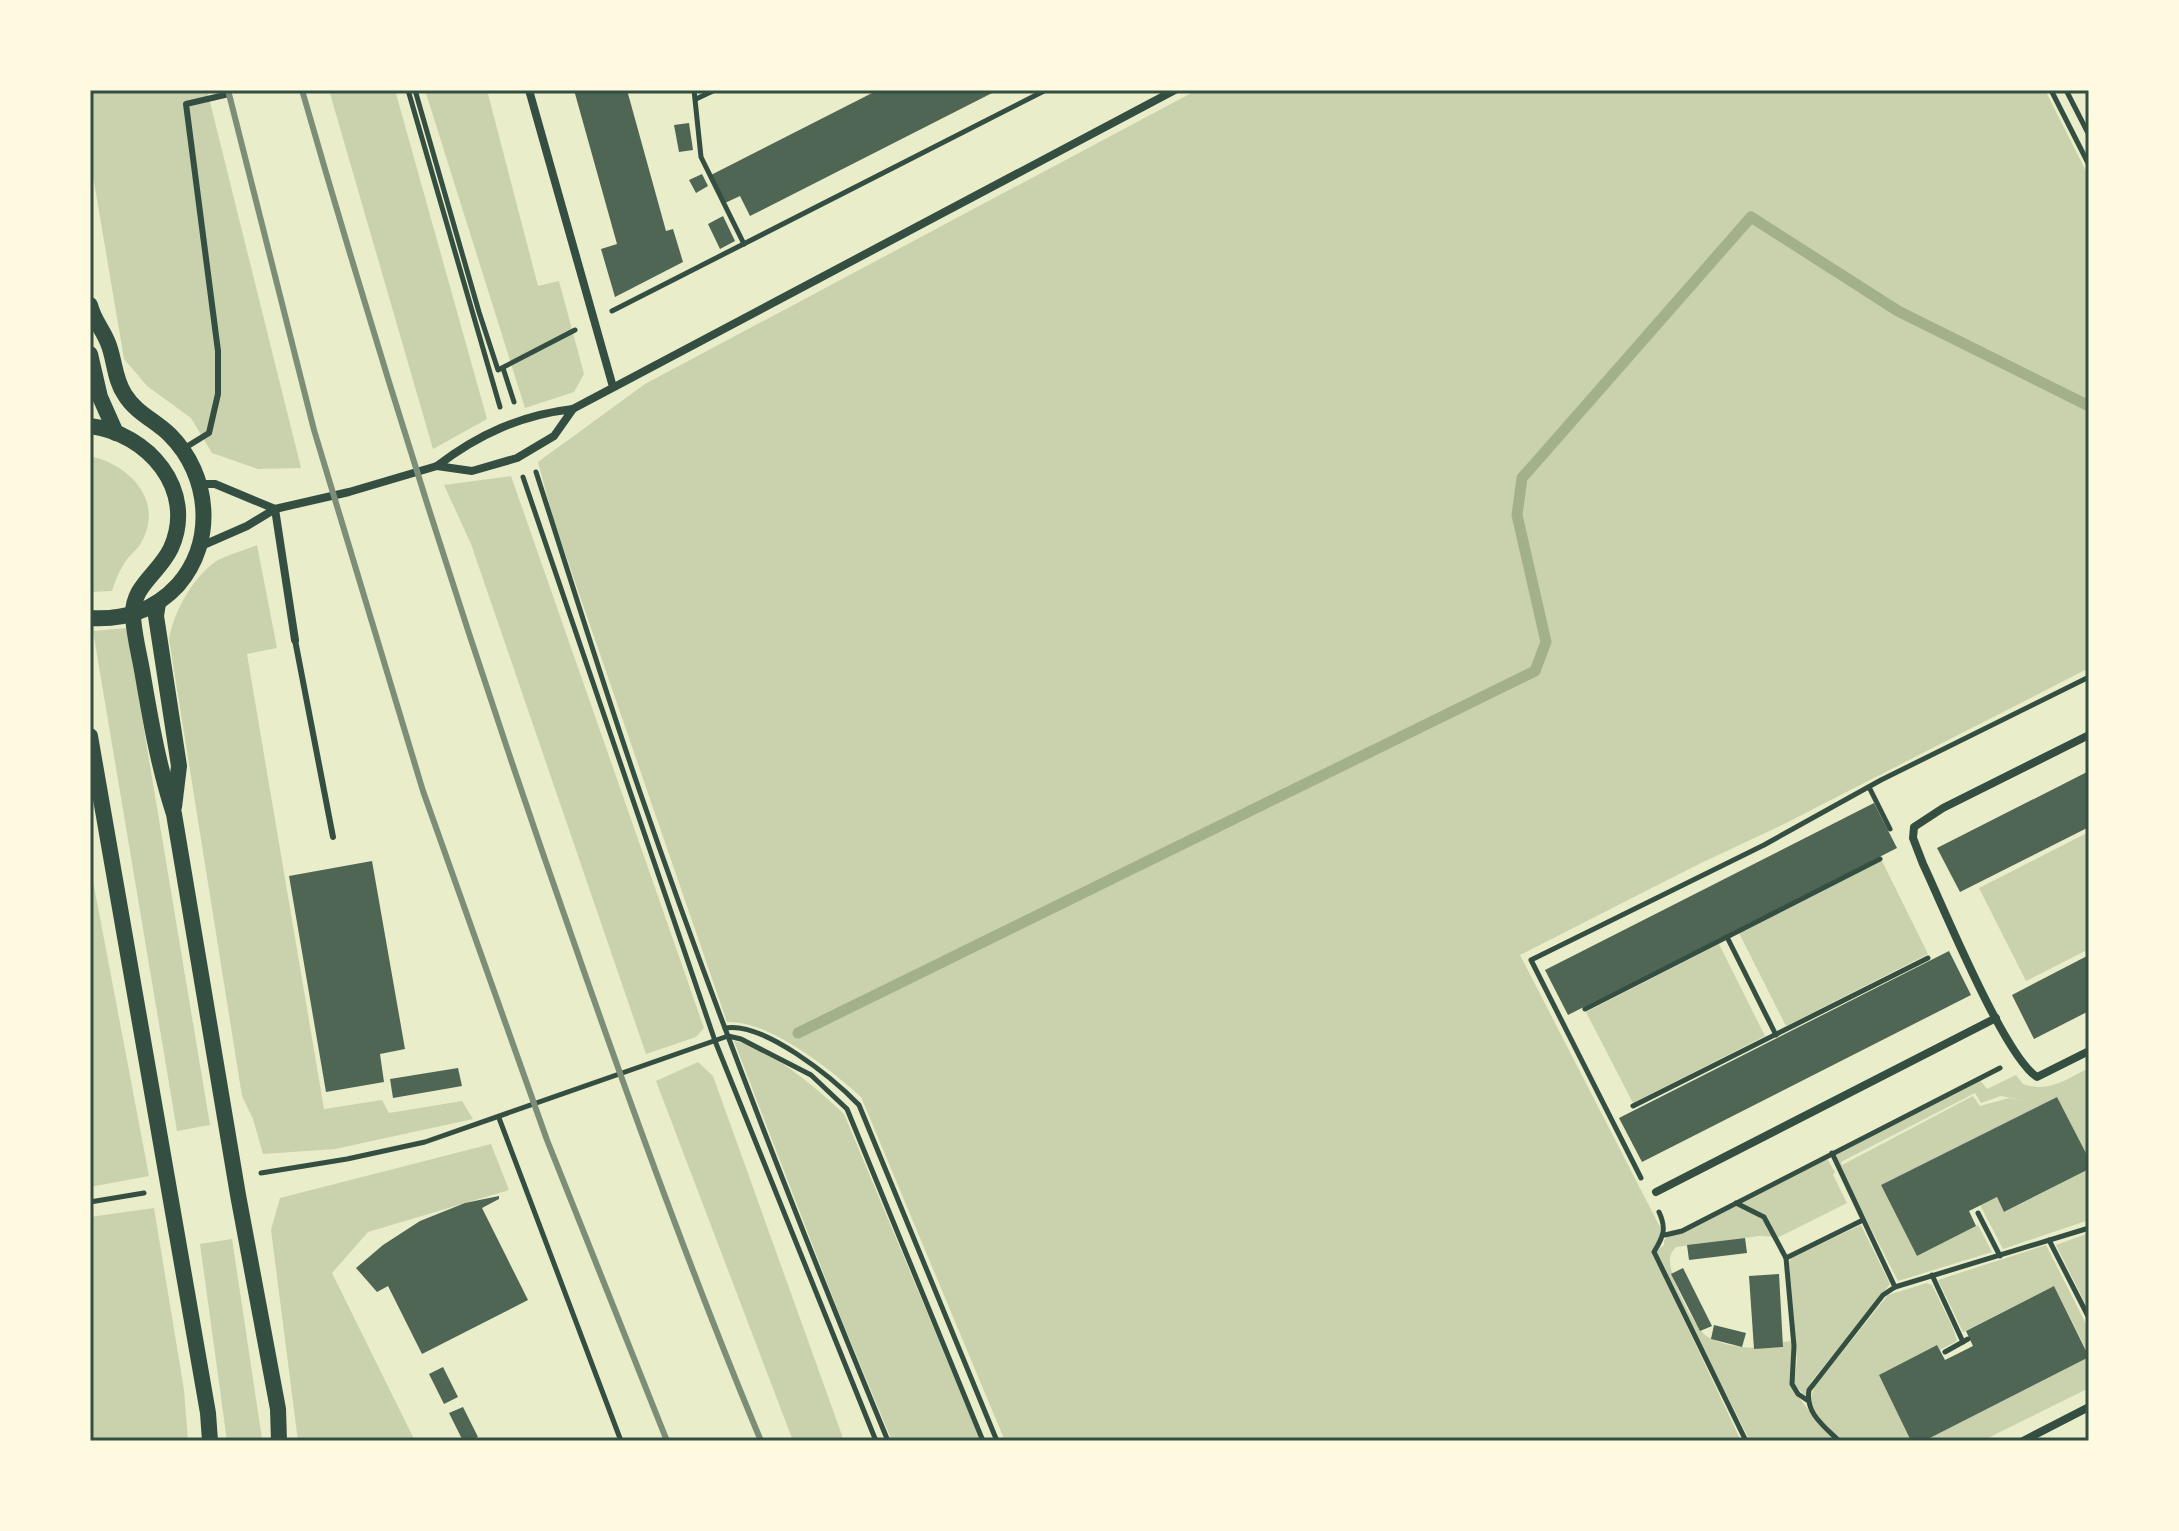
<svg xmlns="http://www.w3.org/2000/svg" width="2179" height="1531" font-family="'Public Sans',sans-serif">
<rect width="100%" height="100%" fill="#e9edc9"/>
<g fill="#cad2ad" fill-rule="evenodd">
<path d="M90 90H207L301 468 258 469 212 453 191 418 147 386 124 359 90 158Z"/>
<path d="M329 90H395L487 419 433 449Z"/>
<path d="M425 90H487L538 286 559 281 584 374 574 392 525 408Z"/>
<path d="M1197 90H2045L2089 177V668L1782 825 1699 864 1520 955 1660 1227V1237L1652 1252 1741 1441H1005L861 1097C831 1070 769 1020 727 1022L553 518 538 462 645 384Z"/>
<path d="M90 456C130 465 165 501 141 543 137 550 129 555 125 562 119 571 115 581 112 591L90 592Z"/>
<path d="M511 476 704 1028 696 1037 646 1054 471 544 444 485Z"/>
<path d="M257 545 277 648 247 654 324 1109 382 1100 389 1113 462 1101 473 1119 335 1149 263 1154 253 1119 242 1096 169 639C174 611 194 574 220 559 232 553 245 550 257 545Z"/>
<path d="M127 628 210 1125 177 1131 93 631Z"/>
<path d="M2089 832V949L2026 981 1979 888Z"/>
<path d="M1882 861 1928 954 1786 1026 1739 933Z"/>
<path d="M90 865 149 1176 90 1187Z"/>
<path d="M1719 944 1765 1036 1633 1103 1586 1012Z"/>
<path d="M734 1041C768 1046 819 1090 844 1114L981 1441H892L838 1311Z"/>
<path d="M698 1062 713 1076 844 1441H793L656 1081Z"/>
<path d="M2089 1068V1159L2057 1097 1881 1185 1917 1256 1978 1225 1992 1252 1898 1281 1839 1166 1836 1154 1980 1080 1987 1089 2016 1075 2023 1084C2048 1093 2067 1079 2089 1068ZM1975 1093 1981 1103 2001 1096 2027 1101 2009 1098 1980 1106 1973 1096 1842 1165 1841 1162Z"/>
<path d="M491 1144 509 1190 368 1232 332 1273 415 1441H298L271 1230 280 1198Z"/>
<path d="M1827 1159 1835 1172 1833 1175 1847 1203 1779 1237 1759 1236 1676 1247C1673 1251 1671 1252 1670 1258 1668 1274 1694 1329 1708 1337 1729 1349 1759 1349 1783 1347V1342L1790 1341 1793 1346 1792 1388C1806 1407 1819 1424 1836 1441H1750L1666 1275 1656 1252 1664 1245V1241L1667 1237 1737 1204 1764 1218 1772 1227 1764 1216 1739 1203Z"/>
<path d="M2089 1169V1220L2003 1249 1980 1205 1997 1197 2005 1212Z"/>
<path d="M154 1208 184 1390 188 1441H90V1217Z"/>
<path d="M1861 1225 1890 1284 1811 1382 1806 1397 1794 1384 1797 1361 1789 1262 1791 1258Z"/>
<path d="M2089 1233V1311L2056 1245Z"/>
<path d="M232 1239 262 1439V1441H227L200 1244Z"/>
<path d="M2046 1245 2089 1330V1355L2054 1286 1963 1332 1938 1280Z"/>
<path d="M1927 1283 1932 1285 1952 1326 1957 1341 1940 1350 1937 1345 1879 1375 1911 1441H1842L1820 1420 1810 1402 1814 1387 1888 1295Z"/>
<path d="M2089 1357V1388L1982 1441H1924Z"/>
</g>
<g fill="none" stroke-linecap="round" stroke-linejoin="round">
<path stroke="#a3b18a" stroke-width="11" d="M798 1033 1535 671 1546 642 1517 515 1522 478 1751 217 1898 311 2089 406"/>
</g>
<g fill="#4f6655">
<path d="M574 90H627L666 231 673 229 683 262 615 297 601 249 617 244Z"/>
<path d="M878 90H998L750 216 740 196 725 203 711 175Z"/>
<path d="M689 123 693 150 679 152 674 125Z"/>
<path d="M702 174 708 186 696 193 689 180Z"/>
<path d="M723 216 735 241 720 249 708 224Z"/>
<path d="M2089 771V827L1960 892 1937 848Z"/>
<path d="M1874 803 1897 848 1568 1015 1545 970Z"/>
<path d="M372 861 405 1049 380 1054 384 1082 326 1092 289 876Z"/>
<path d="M1949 951 1971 995 1642 1162 1619 1118Z"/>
<path d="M2089 955V1011L2034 1039 2012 995Z"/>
<path d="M458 1068 462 1086 393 1098 390 1079Z"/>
<path d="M2057 1097 2089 1159V1169L2004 1212 1997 1197 1969 1211 1976 1226 1917 1256 1881 1185Z"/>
<path d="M499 1196V1199L482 1208 528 1300 422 1354 388 1286 377 1292 356 1268 383 1245 420 1221 465 1203Z"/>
<path d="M1745 1238 1747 1253 1689 1260 1687 1245Z"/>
<path d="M1683 1268 1712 1326 1700 1331 1671 1274Z"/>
<path d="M1779 1274 1783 1347 1754 1349 1749 1276Z"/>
<path d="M2054 1286 2089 1357 1924 1441H1911L1879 1375 1937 1345 1945 1360 1973 1346 1966 1331Z"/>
<path d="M1714 1325 1746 1333 1742 1347 1711 1339Z"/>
<path d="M443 1367 458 1397 444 1404 429 1374Z"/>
<path d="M463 1407 478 1437 469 1441H463L449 1413Z"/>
</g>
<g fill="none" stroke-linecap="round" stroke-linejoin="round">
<g stroke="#344e41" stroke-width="5">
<path d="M408 90 500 407"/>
<path d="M415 90 479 312 498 370 575 330"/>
<path d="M694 90 701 157 744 244"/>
<path d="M2051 90 2089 165"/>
<path d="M2066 90 2089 135"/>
<path d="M696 99 715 90"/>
<path d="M612 311 1046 90"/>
<path d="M503 368 514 402"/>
<path d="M536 472C571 580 604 688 641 795 716 1013 800 1228 888 1441"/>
<path d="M523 477 715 1041 876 1441"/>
<path d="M1869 787 1890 829"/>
<path d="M1727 937 1776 1035"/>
<path d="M1585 1009 1880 859"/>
<path d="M725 1028C763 1021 833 1078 859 1105L997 1441"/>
<path d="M1633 1106 1928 958"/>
<path d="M499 1118 621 1441"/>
<path d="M1832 1153 1895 1287"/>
<path d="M261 1173 347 1159 425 1142 728 1036 741 1039 811 1075 847 1109 983 1441"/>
<path d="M1641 1178 1531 960 1764 845 1881 780 2089 677"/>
<path d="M90 1202 144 1193"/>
<path d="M1736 1203 1764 1217 1786 1258 1794 1346 1792 1384 1798 1394 1807 1400"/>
<path d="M1659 1212C1667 1229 1663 1237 1654 1252L1656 1256 1746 1441"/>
<path d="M1978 1213 2000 1256"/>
<path d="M1665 1235 1682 1231 2000 1068"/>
<path d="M2049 1240 2089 1318"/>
<path d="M1786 1258 1863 1220"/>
<path d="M1932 1275 1963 1342"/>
<path d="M1945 1352 1968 1339"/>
<path d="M1839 1441C1824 1426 1805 1413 1809 1390L1883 1295 1895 1287 2089 1228"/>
</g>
<g stroke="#344e41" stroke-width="6">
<path d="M183 449 209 433 218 394V351L186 104 229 94"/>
<path d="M295 640 333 837"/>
</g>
<g stroke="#344e41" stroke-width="8">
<path d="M529 90 613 387"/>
<path d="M573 409 554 436 517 458 472 471 437 466C479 434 521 415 573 409Z"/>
<path d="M567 412 1175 90"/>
<path d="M199 484H215L275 509"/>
<path d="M275 509 295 640"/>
<path d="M199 547 247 526 275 509 349 492 437 466"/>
<path d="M2089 735 1943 808 1914 827 1913 838 1923 864C1943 906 2004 1056 2037 1077L2089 1051"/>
<path d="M1656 1192 1996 1018"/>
<path d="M2023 1441 2089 1407"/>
</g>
<g stroke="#344e41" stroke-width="16">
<path d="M90 305C93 319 103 330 108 343 115 360 114 379 125 395 136 413 156 421 170 435 210 475 216 541 178 585 154 611 125 620 90 618"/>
<path d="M90 354 100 397 116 433"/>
<path d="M90 426C148 433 197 490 171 548 159 574 132 585 133 616 134 636 140 657 143 676 151 723 159 768 174 814L238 1195 278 1409 279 1441"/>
<path d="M158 603 156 616 179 766 174 807"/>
<path d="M90 736 208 1413 210 1441"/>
</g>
<g stroke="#7c8e77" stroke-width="6">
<path d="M228 90 314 430 423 791 547 1140 667 1441"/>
<path d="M302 90C384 375 474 658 572 937 631 1107 692 1276 761 1441"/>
</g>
</g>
<rect width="2179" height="1531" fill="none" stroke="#fefae0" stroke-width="184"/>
<rect x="92" y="92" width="1995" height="1347" fill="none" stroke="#344e41" stroke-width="3"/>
</svg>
